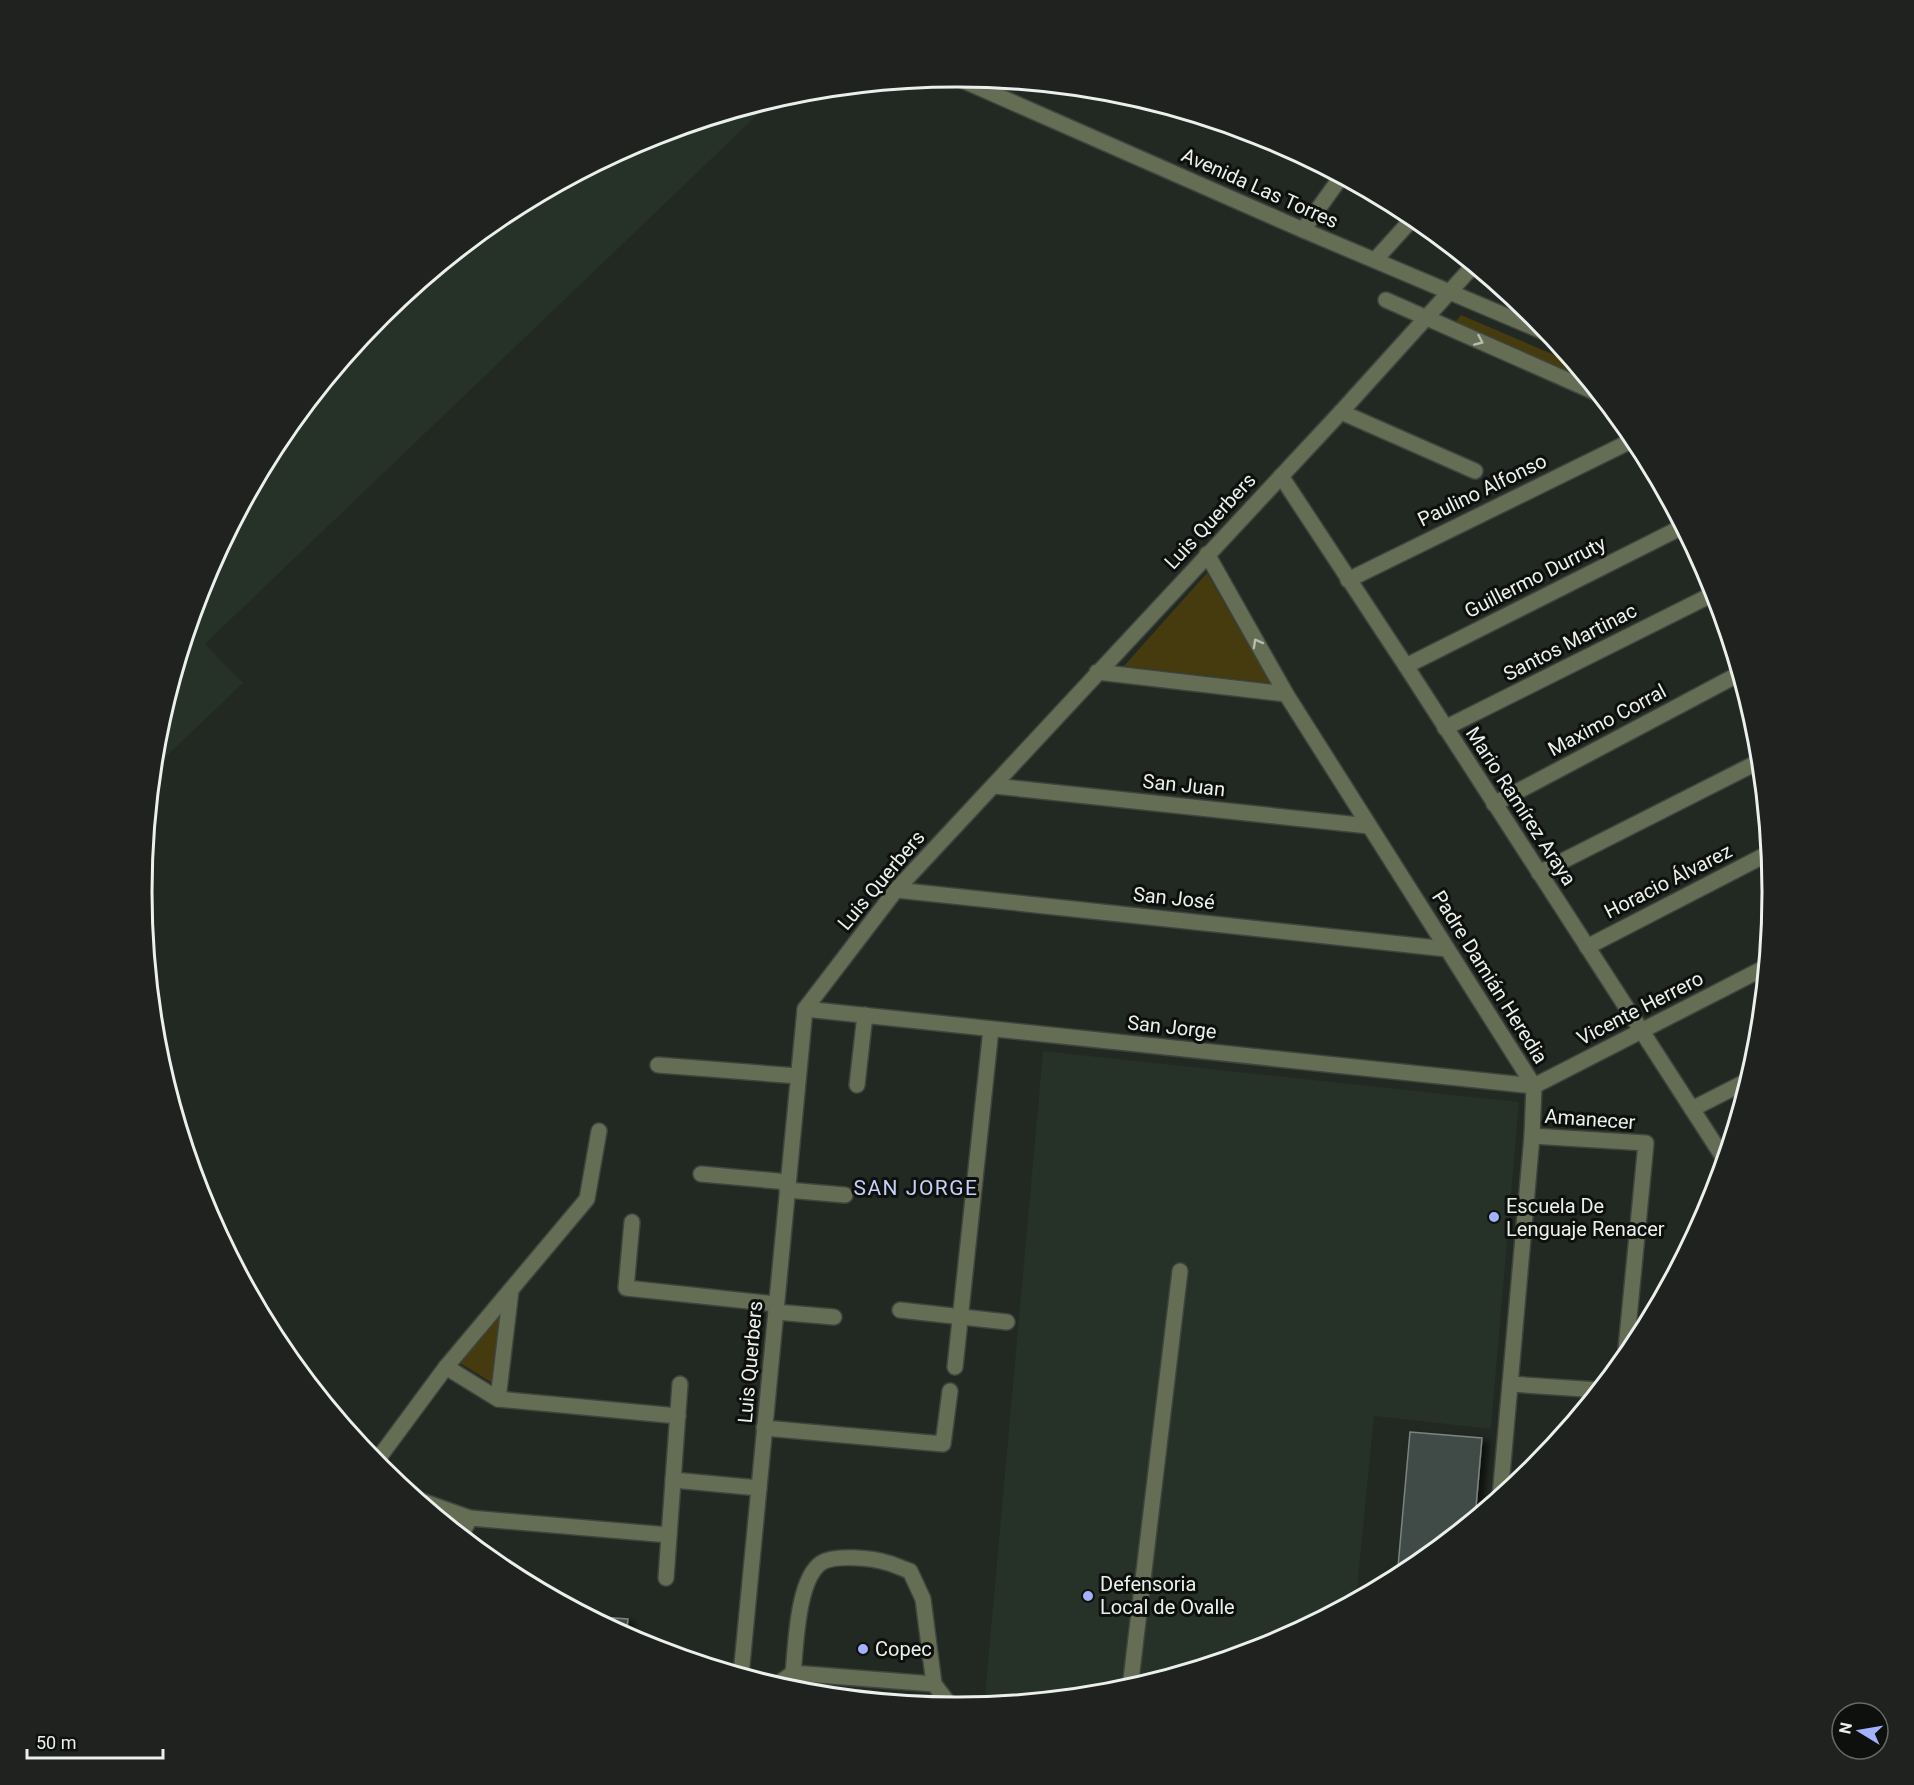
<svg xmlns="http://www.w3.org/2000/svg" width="1914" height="1785" font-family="Roboto,sans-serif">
<defs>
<filter id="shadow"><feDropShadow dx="6" dy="4" stdDeviation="3" flood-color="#0009"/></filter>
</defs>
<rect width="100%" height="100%" fill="#222822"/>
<g fill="#263127">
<path d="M773 100 205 644 243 683 153 769 157 733 203 580 279 439 380 315 504 214 645 138Z"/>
<path d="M1043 1051 1519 1102 1491 1429 1374 1416 1356 1600 1269 1647 1116 1693 984 1706Z"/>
</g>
<g fill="#453b0f">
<path d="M1461 315 1573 363 1589 383 1453 325Z"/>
<path d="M1207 573 1270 683 1124 666Z"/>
<path d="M502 1311 494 1384 460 1363Z"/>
</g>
<g fill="#414b47" stroke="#7a8480" stroke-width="1.5" filter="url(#shadow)">
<path d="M1410 1432 1482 1438 1475 1518 1410 1571 1397 1578Z"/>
<path d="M587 1616 628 1619 626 1636 617 1631Z"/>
</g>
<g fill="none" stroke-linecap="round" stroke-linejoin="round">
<g stroke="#3e443e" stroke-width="18">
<g id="minor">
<path d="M955 77 1303 230 1549 334"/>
<path d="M1303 230 1341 177"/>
<path d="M1375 260 1414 217"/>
<path d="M1386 300 1599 394"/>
<path d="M1341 412 1475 471"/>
<path d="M1281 476 1406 666 1725 1160"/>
<path d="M1207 554 1286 694 1534 1086 1532 1136 1500 1497"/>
<path d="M1348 580 1635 439"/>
<path d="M1406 666 1682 527"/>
<path d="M1097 672 1286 694"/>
<path d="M1445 728 1715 593"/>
<path d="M994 786 1369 826"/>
<path d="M1494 804 1739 674"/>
<path d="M1539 873 1760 761"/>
<path d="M896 890 1447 949"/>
<path d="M1587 947 1769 853"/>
<path d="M805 1009 1534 1086"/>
<path d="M658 1065 798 1076"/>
<path d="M857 1085 865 1015"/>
<path d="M1534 1086 1766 967"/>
<path d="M1692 1109 1749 1080"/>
<path d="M1532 1136 1646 1143 1625 1359"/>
<path d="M701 1174 788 1182"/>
<path d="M787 1190 845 1195"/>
<path d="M632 1222 626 1288 776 1304"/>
<path d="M900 1310 1007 1322"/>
<path d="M776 1312 834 1317"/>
<path d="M446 1367 498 1399 678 1416"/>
<path d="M955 1367 991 1029"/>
<path d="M1510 1384 1599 1390"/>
<path d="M498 1399 511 1290"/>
<path d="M764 1428 943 1444 950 1391"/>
<path d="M375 1463 446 1367 587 1199 599 1131"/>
<path d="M378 1467 419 1500 470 1518 669 1535"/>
<path d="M673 1480 759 1488"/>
<path d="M461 1536 470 1518"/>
<path d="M666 1578 680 1384"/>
<path d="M793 1673C796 1646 797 1580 821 1563 834 1554 873 1558 888 1563 896 1565 903 1569 910 1571L923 1599 934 1684"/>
<path d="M741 1675 805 1009 896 890 1341 412 1473 266"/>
<path d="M775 1686 793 1673 934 1684 952 1708"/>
<path d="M1130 1688 1180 1271"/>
</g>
</g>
<use href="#minor" stroke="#656d54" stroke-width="15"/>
</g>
<defs><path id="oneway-chevron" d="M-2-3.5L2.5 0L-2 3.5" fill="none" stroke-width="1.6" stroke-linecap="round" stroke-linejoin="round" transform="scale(1.5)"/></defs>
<g stroke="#b6bcb0">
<use href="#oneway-chevron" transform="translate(1479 341) rotate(24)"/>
<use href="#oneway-chevron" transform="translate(1257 643) rotate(-119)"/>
</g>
<g fill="#a2b2fd" stroke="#0d100d" stroke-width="2">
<circle cx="1494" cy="1217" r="6"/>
<circle cx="1088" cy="1596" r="6"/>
<circle cx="863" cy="1649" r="6"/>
</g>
<g text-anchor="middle" stroke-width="6" stroke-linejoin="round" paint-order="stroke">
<g font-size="20" fill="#ecf0ed" stroke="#0d100d">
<text transform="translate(1260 188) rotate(24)" y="7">Avenida Las Torres</text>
<text transform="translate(1482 490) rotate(-26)" y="7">Paulino Alfonso</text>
<text transform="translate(1210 521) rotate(-47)" y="7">Luis Querbers</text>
<text transform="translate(1535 577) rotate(-27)" y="7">Guillermo Durruty</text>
<text transform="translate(1570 642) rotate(-27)" y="7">Santos Martinac</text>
<text transform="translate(1607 720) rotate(-28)" y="7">Maximo Corral</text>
<text transform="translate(1184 785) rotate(6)" y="7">San Juan</text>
<text transform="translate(1521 806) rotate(57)" y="7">Mario Ramírez Araya</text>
<text transform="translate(881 880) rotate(-50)" y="7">Luis Querbers</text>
<text transform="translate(1668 881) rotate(-27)" y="7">Horacio Álvarez</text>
<text transform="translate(1174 898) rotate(6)" y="7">San José</text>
<text transform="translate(1490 977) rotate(58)" y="7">Padre Damián Heredia</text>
<text transform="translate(1640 1008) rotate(-27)" y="7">Vicente Herrero</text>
<text transform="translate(1172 1027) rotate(6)" y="7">San Jorge</text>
<text transform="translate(1590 1119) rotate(4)" y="7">Amanecer</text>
<text transform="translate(750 1362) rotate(-85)" y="7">Luis Querbers</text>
</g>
<g font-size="20" fill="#ecf0ed" stroke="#0d100d" text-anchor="start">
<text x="1506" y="1213">Escuela De<tspan x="1506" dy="23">Lenguaje Renacer</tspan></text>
<text x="1100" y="1591">Defensoria<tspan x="1100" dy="23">Local de Ovalle</tspan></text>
<text x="875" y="1656">Copec</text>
</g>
<g font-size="21" letter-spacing="1.5" fill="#c5cffa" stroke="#0d100d">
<text x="916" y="1195">SAN JORGE</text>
</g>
</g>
<path d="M0 0H1914V1785H0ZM152 892a805 805 0 1 1 1610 0a805 805 0 1 1-1610 0Z" fill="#1f221f" fill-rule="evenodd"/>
<path fill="none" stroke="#ecf0ed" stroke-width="3" d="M152 892a805 805 0 1 1 1610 0a805 805 0 1 1-1610 0Z"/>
<g transform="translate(1860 1731) rotate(281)"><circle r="28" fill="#0d100d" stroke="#666a67" stroke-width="1.5"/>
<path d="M0-4.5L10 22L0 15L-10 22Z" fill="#a2b2fd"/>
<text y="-9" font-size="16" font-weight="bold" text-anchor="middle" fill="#ecf0ed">N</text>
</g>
<path d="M27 1749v9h136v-9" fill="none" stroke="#ecf0ed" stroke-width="3"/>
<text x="36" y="1749" font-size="18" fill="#ecf0ed" stroke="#0d100d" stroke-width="4.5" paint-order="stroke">50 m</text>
</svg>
